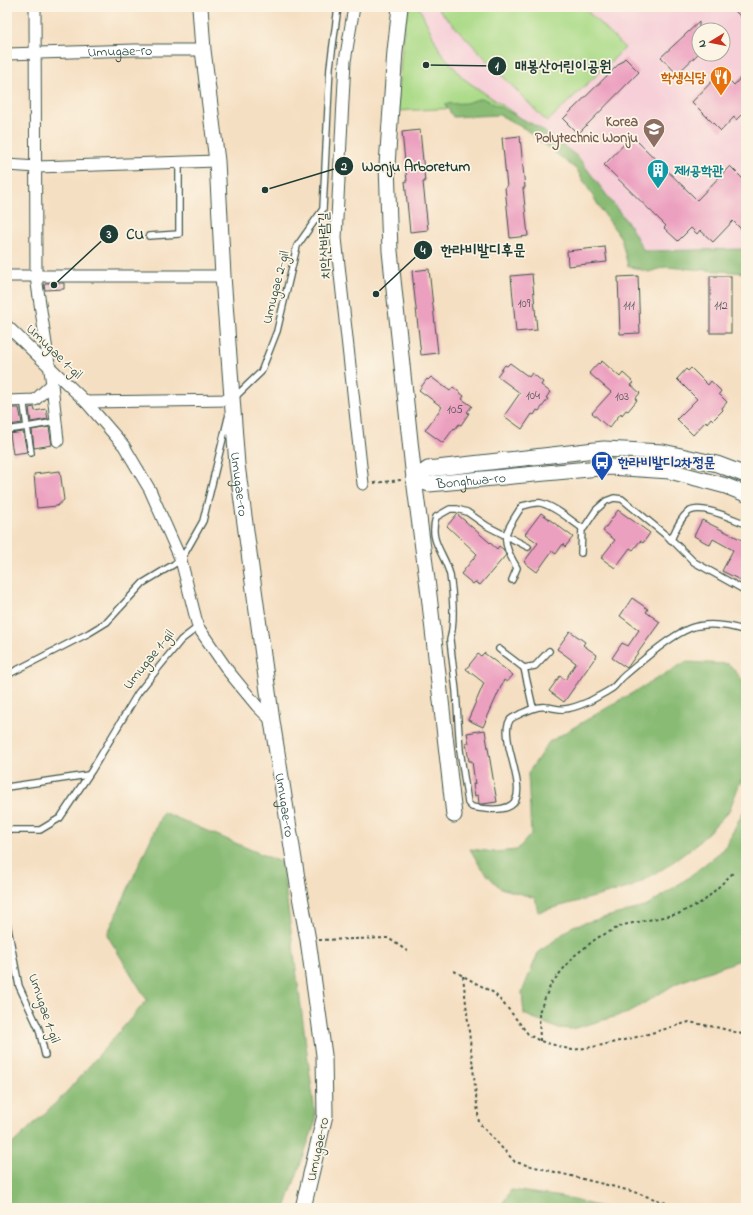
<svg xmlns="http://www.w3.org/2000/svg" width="753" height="1215" font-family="'Indie Flower','Poor Story',sans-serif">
<rect width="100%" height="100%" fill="#fcf5e5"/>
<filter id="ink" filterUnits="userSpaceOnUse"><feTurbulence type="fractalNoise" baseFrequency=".025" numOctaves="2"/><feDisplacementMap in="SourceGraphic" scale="8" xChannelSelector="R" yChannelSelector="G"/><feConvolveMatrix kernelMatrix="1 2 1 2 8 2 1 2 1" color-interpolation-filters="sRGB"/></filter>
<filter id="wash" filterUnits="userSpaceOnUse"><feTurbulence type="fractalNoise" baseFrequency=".012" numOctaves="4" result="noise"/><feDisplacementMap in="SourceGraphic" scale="16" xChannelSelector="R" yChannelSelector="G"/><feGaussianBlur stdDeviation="0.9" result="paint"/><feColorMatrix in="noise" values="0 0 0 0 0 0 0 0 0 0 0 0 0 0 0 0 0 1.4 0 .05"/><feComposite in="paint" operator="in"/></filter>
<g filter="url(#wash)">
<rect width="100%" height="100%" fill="#f5dfc2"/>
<path fill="#f6cfd8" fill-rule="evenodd" d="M420 7H746V259L633 263 620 225 582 164 543 134 464 79 440 51ZM699 30H723V54H699Z"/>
<g fill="#acdb89" stroke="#668c5e">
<path d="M406 7H419L440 51 464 79 515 114 481 107 396 111Z"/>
<path d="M436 7H583L625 48 547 122Z"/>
</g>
<g fill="#89bb75" stroke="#547c54">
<path d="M482 98 538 127 578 157 630 226 644 251 746 249V273L665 267 649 272 628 266 621 238 600 208 577 170 525 129 500 115 453 117 445 104 466 103Z"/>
<path d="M685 662 729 664 746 684V790L741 780 729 811 696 845 666 867 632 887 538 912 535 898 500 888 481 868 470 849 495 852 517 850 531 834 528 773 549 742Z"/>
<path d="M746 806V958L677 983 628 1013 572 1029 556 1028 524 1014 522 992 538 953 573 926 647 906 685 880 724 849Z"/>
<path d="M163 812 282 863 316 1120 285 1208H7V1149L63 1096 147 1000 107 935Z"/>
<path d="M511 1190 562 1197 605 1208H500Z"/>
</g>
<g id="blocks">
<g fill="#eca0c0">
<path d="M731 7H746V22Z"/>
<path d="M699 22V53L677 74 661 57Z"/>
<path d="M625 58 639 72 578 134 563 119Z"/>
<path d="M721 72 734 85 746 72V110L736 120 734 117 721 131 692 102Z"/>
<path d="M420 130 425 182H423L428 230 410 232 405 181H407L402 132Z"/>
<path d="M520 136 525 188H523L528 236 510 238 505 187H507L502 138Z"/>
<path d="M632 136 697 200 730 166 746 182V234L733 221 713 242 700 230 697 234 691 228 678 241 664 228 666 226 604 165Z"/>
<path d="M605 247 607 262 568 266 567 251Z"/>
<path d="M429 269 438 353 421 355 412 271Z"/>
<path d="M532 274 537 330 516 332 511 276Z"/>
<path d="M638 276 640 333 620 334 618 277Z"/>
<rect x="710" y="276" width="21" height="57"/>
<path d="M46 283H64V289L45 290 44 286Z"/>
<path d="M602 361 620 377 623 373 634 383 631 385 640 393 635 399 637 400 628 411 626 410 622 415 621 413 609 428 592 413 611 392 589 373 598 363 599 364Z"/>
<path d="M510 363 529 377 532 373 543 382 541 385 550 392 546 398 548 399 539 411 537 410 534 415 532 414 522 429 504 416 520 393 497 376 505 365 507 366Z"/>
<path d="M691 368 708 385 711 381 721 391 719 394 727 402 722 408 723 410 713 420 711 418 707 423 706 421 693 435 677 419 697 399 677 379 686 369 688 371Z"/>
<path d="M431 377 450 391 453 387 464 396 462 399 472 406 467 412 469 413 461 425 459 424 455 429 454 428 443 443 425 430 442 407 419 390 427 379 428 380Z"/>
<path d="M34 407 35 411 46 409 48 419 31 422 29 408Z"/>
<path d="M7 408H19L22 423 9 425Z"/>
<path d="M49 427 52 445 34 448 32 430Z"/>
<path d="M23 432 27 452 13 454 10 434Z"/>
<path d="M60 471 64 500 57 506 37 508 34 474Z"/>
<path d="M618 510 650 533 643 543 640 541 633 550 630 548 615 568 601 558 615 540 603 531Z"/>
<path d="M541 513 573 537 565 547 563 544 556 554 552 551 537 572 524 562 538 543 525 534Z"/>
<path d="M457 514 497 549 499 546 504 550 506 555 480 585 475 582 473 584 461 574 477 554 447 526Z"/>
<path d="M702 520 746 542V567L740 580 722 571 733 550 713 539 710 545 694 536Z"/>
<path d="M632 598 648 609 646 612 660 622 627 668 612 658 622 643 628 646 639 630 620 616Z"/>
<path d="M570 631 585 642 583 645 597 655 564 702 549 691 560 676 565 680 576 663 557 649Z"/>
<path d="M484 653 513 675 507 682 504 680 483 727 468 720 484 683 466 669 478 654 481 656Z"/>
<path d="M485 730 497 802 483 804H479L478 795 475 796 473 784H475L472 761H469L466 743H469L467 733Z"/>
</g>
</g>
</g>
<g filter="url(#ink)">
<use href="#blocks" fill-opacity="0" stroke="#3f5549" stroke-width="1"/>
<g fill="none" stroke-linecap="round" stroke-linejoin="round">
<g stroke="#3f5549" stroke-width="8">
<g id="lane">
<path d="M149 236 179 234V162"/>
<path d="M234 398 261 372 277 331 297 246 323 209 330 67 338 7"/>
<path d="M7 430 27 427 24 405"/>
<path d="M31 453 27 427 55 422"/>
<path d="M671 540C675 531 679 520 687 513 699 502 732 519 746 524"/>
<path d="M528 547 487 526 467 512 457 509H450L436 517C428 542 445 553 450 575 453 593 455 622 450 640L456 691 460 750 468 803 472 807C532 818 519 789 509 747 508 738 505 728 510 720 512 717 517 716 520 714 529 710 537 706 546 707 552 707 558 710 564 709 572 709 583 704 590 701 597 697 605 693 611 689 616 686 619 680 624 676 641 662 677 629 698 626 714 623 731 626 746 631"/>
<path d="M581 553 582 528"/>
<path d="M512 580 517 568C512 559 504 546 506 535 507 529 518 512 522 506 528 505 535 502 541 503 556 507 570 520 582 528H584L596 510 606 501 614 498 622 499 674 542 694 562 746 591"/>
<path d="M499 649 524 668 533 708"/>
<path d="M524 668 535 666 549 651"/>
<path d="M7 675 89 633 107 622 143 583 181 560 203 521 228 418"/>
<path d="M7 787 88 775"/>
<path d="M7 830H40L60 818 92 770 138 693 181 640 198 627"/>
<path d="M7 923 19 986 39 1029 45 1055"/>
</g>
</g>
<g stroke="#3f5549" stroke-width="13">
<g id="street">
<path d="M354 7 345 61 336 238 363 484"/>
<path id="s1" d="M7 54 135 50H203"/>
<path d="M7 165 37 167 217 161"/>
<path d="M7 276H223"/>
<path d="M7 326 86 402 124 446 150 490 181 560 198 627 229 672 257 706 272 721"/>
<path d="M52 384 58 441"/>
<path d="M7 401 35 400 52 384 36 277 35 7"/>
<path d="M86 402 233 400"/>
</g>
</g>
<g stroke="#3f5549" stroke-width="17">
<g id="secondary">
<path id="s2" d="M200 7 203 50 217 161 223 276 237 465 272 721 299 891 308 940 324 1055 325 1115 303 1208"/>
<path d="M400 7 395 51 387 165 390 251 414 479 429 595 454 815"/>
<path d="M414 479 428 469 604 449 663 452 717 464 746 475"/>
<path id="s3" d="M414 479 429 484 610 467 670 471 726 486 746 494"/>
</g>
</g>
<g stroke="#3f5549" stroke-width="2" stroke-dasharray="3 3" stroke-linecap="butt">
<path d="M374 483 401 480"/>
<path d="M319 940 388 938 410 953"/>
<path d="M454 971 494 993 510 1011 528 1034 540 1041 572 1050 598 1046 641 1036 689 1022 720 1028 746 1035"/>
<path d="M463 976 479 1123 515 1162 631 1191 681 1208"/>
<path d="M540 1041 539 1012 551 984 574 956 597 938 623 925 678 914 704 901 734 872"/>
</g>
<use href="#lane" stroke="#fff" stroke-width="5.5"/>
<use href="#street" stroke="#fff" stroke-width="11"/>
<use href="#secondary" stroke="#fff" stroke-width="15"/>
</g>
</g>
<defs>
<g id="restaurant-pin" transform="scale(1.15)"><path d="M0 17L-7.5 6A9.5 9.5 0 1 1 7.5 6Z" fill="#e8710a" stroke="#fcf5e5"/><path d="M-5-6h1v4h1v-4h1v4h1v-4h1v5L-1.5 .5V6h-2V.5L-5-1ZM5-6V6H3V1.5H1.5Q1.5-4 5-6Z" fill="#fff"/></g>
<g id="university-pin" transform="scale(1.15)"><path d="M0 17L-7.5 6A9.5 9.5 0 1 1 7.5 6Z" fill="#8d6e63" stroke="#fcf5e5"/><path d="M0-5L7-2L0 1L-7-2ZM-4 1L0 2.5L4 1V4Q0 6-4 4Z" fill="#fff"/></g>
<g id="building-pin" transform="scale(1.15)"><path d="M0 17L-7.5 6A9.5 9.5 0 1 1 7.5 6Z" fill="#0f9aa8" stroke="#fcf5e5"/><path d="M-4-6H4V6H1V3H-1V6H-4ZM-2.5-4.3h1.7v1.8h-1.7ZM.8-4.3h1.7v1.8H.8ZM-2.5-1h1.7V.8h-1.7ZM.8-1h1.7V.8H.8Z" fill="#fff"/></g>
<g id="bus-pin" transform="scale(1.15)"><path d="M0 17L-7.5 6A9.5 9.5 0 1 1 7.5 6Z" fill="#1a4fb4" stroke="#fcf5e5"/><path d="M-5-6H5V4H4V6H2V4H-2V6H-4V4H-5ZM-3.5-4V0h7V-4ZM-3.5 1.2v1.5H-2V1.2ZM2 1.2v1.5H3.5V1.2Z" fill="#fff"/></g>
</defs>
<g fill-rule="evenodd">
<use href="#restaurant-pin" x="721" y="77"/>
<use href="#university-pin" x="654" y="129"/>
<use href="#building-pin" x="658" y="170"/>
<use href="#bus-pin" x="602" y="462"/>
</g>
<g text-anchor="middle" stroke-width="3.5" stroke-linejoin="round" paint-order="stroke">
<g font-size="12" fill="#525657">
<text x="524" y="307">109</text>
<text x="629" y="309">111</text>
<text x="721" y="309">112</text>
<text x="533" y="399">104</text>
<text x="622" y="400">103</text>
<text x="455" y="413">105</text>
</g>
<g font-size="14" fill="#1f3d34" stroke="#fcf5e5">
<text dy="5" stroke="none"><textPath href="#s1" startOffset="113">Umugae-ro</textPath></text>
<text transform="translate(324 246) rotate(-92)" y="5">치악산바람길</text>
<text transform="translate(275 287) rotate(-76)" y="5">Umugae 2-gil</text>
<text transform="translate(55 351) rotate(44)" y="5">Umugae 1-gil</text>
<text dy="5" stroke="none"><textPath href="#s3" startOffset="58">Bonghwa-ro</textPath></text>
<text dy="5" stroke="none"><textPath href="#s2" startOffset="479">Umugae-ro</textPath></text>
<text transform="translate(148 659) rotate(-51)" y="5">Umugae 1-gil</text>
<text dy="5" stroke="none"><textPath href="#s2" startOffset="803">Umugae-ro</textPath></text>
<text transform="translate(45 1008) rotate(71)" y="5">Umugae 1-gil</text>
<text transform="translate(317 1149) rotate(-78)" y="5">Umugae-ro</text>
</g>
<g font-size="14" font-weight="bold" fill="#c56008" stroke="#fcf5e5" text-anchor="end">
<text x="706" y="82">학생식당</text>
</g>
<g font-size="14" font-weight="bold" fill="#785e54" stroke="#fcf5e5" text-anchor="end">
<text x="638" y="126">Korea<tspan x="638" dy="16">Polytechnic Wonju</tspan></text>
</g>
<g font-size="14" font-weight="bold" fill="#0d838f" stroke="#fcf5e5" text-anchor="start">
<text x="674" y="175">제1공학관</text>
</g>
<g font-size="14" font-weight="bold" fill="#164399" stroke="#fcf5e5" text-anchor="start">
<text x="618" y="467">한라비발디2차정문</text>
</g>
</g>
<path fill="none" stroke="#1f3d34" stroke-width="1.5" d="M426 65L497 66M265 190L344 166M54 285L109 234M376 294L423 250"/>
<g fill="#1f3d34" stroke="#fcf5e5" stroke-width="1.5">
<circle cx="426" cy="65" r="4"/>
<circle cx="265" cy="190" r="4"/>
<circle cx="54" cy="285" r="4"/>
<circle cx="376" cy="294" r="4"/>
<circle cx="497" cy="66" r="10"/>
<circle cx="344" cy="166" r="10"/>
<circle cx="109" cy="234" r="10"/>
<circle cx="423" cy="250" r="10"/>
</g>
<g font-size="12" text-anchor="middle" font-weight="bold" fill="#fff">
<text x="497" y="70">1</text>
<text x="344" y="170">2</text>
<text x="109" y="238">3</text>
<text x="423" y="254">4</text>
</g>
<g font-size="15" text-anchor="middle" font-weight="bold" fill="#1f3d34" stroke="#fcf5e5" stroke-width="3.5" stroke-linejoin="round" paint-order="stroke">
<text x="563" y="71">매봉산어린이공원</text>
<text x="416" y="171">Wonju Arboretum</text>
<text x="135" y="239">CU</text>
<text x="483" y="255">한라비발디후문</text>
</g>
<rect width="753" height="1215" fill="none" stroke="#fcf5e5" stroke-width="24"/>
<g transform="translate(711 42) rotate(260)"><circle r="19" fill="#fcf5e5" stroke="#a4ab9e"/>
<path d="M0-3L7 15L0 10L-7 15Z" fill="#c8321e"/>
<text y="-6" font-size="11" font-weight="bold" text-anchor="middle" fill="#1f3d34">N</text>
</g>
</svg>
